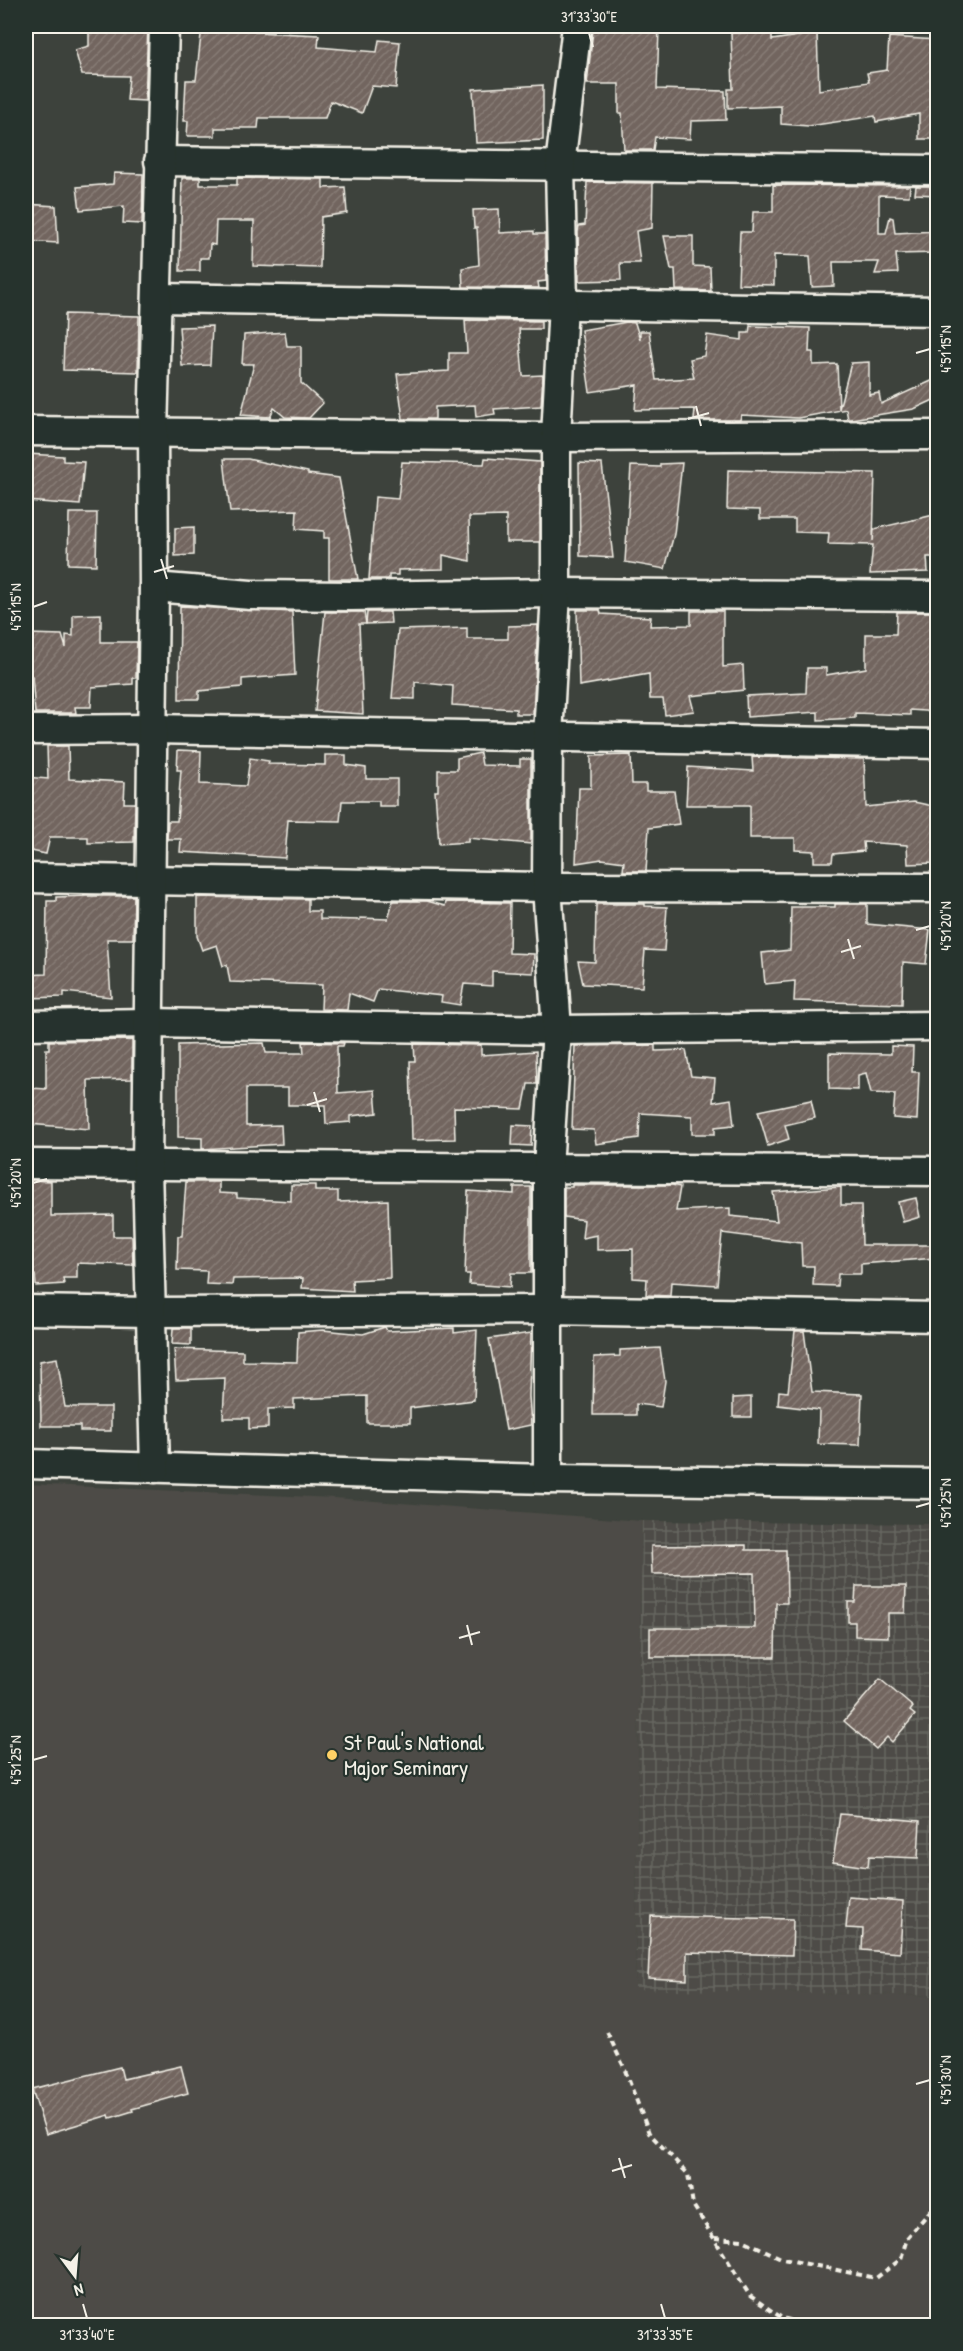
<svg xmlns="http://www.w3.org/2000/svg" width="963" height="2351" font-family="'Patrick Hand',sans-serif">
<defs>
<pattern id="industrial-grid" width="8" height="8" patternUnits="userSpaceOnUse" patternTransform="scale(1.5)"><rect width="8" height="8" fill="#4d4c46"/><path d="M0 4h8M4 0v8" fill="none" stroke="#676661"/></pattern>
<pattern id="building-hatch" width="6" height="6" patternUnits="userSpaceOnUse" patternTransform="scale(1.5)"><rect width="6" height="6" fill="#72655f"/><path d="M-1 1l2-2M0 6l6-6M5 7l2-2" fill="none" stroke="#877c76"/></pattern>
</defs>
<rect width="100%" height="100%" fill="#3d423c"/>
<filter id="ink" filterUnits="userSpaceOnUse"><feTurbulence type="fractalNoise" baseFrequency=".0167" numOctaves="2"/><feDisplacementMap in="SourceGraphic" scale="12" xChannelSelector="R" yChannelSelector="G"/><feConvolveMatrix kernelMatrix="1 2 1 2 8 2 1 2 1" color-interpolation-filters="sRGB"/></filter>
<g filter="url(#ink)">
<path fill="#4d4c46" d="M26 1484 335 1498 642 1521 635 1988 937 1996V2325L26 2326Z"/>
<path fill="url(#industrial-grid)" d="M642 1521 937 1524V1996L635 1989Z"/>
<g fill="url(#building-hatch)" stroke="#f4f1e8" stroke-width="1.5">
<path d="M89 26H148L145 101 127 100 129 76 82 75 75 50 89 46Z"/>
<path d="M202 26 257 29 256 32 319 35 318 47 377 52 379 40 400 42 396 88 372 86 362 113 331 101 325 118H259L258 128H215V136H187L188 121H184L186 80H196Z"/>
<path d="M659 29 657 89 725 91 726 120 691 121 690 139 655 137 653 150H624L622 113H619V84H587L593 30Z"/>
<path d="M772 32V40L817 33 819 90 869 82 867 73 887 70 889 37 938 40V139H919V114L876 122 875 116 809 126 781 124V106L728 108V89H733L731 33Z"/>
<path d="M543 85V140L476 143 473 89Z"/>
<path d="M114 173 143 174 142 224 123 223 124 206 80 210 77 187 113 184Z"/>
<path d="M182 178H200V185H237V178L323 179V188L345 187 347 213 321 217 320 268 253 266 254 221H216L215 245 210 244 209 258H200V271H180Z"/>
<path d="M587 182 653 183 652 228 636 231 640 263H620L621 280 579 281 578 232 579 226 585 225Z"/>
<path d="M773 185 910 186 909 196 879 195V233H886L890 217 893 218 895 233 938 231V253L896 254 898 273 875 274 879 262H833L834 286 812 287 810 256 774 255V285L738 284 740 232H752L753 212H773Z"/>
<path d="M916 186H938V195L915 194Z"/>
<path d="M26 204 56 206 58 243 26 241Z"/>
<path d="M499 209 500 233 534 231V234H545L546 281 538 282 539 288 463 287 462 268 479 265 477 228H474L473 210Z"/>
<path d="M664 236H693V266L710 267 711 291 676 290 675 269H671Z"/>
<path d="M65 314 139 316 138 372 63 370Z"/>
<path d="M465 320 541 321V329H519L523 376 543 375 541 406 494 409 495 414 476 417 475 405 435 407V419H403L397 374 449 371V353H467Z"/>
<path d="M627 322 635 323 640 339V331H649L656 380 694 378 690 359 704 356 707 335 742 340V333H749L750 326 810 328 809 352H813V365L837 364 839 409 851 363 869 362V395L879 393 881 404 938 378V398L914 409 851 419H848L846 409 798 418 741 415 740 420H694L695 409 635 410 637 385 590 392 581 330Z"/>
<path d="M212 326 210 365 182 366 179 327Z"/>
<path d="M285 332 287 346H301V383L323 403 309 418 285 417 274 408 270 417 241 415 254 364H242L244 335Z"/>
<path d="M26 454 63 456V461L84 462 80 505 26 501Z"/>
<path d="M485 458 540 462V542H506V516L469 517 470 561 443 555V569L398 570V575H389V579H369L375 497 398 499 402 462 484 464Z"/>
<path d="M224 459H248L308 472V474L339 478 358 579H329V538H324V531L296 529 297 510 230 512Z"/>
<path d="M579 463 602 464 613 558 580 556Z"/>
<path d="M682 463 674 534 665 569 625 562 631 466 660 467V464Z"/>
<path d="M728 470 875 473 873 541 874 529 938 514V557H927L928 572 870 574 873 545 828 544 829 533 795 532V519H760V510L727 509Z"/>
<path d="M69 513H97L96 565 68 564Z"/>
<path d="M194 527V555L175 556V528Z"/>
<path d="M180 606 292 612 295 675 242 679V687L199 691V699H179Z"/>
<path d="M577 610H600L601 614 651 617 650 626 691 625V611H723V667L743 665 744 690 690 696 694 711 665 715 663 699H650L649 674 579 686Z"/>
<path d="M325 612H364L366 624H359L363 714 315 711Z"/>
<path d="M367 612H390L391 623 366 624Z"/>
<path d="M897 612H938V712L910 710V715L855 713V718L818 720V712L747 717 746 696 806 693 807 668H826V675L866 668V634H896Z"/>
<path d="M101 614V642H137L136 678H133V684L92 687 91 707H75L76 713H35L32 676H28L29 634 62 635 66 648V635L73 636V615Z"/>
<path d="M538 625 533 714H516V709L452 705 453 686 415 682V699L392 698 398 630 467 628V639H508V626Z"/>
<path d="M47 746H68L69 779 125 782 124 803H135L134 842 88 843V837H50L46 854 26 850V777L48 779Z"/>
<path d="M178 750 201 751 200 784 246 786 250 758 269 761 268 764 325 765V755H346V765L366 768V779H397V806H379V801H342L340 821 288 820 285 858 180 852 181 839H167L168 821H177L181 770H177Z"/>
<path d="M480 753 482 765 520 766V759H531V844L468 838V842L439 844 435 791H438V770H457V758Z"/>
<path d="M631 755 632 784H646V791H674L679 824 649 828 646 871H623L624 862 602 859 576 863 579 788H591V756Z"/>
<path d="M752 757 864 759 866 807 914 802 938 807 935 863 908 864 907 845 863 842 864 851 833 854 832 862H814V851L795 850V838H750V805H686L688 767 753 771Z"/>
<path d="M89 896H134L133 939H107L111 997 64 992V997L26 998V975L46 974 47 901H56V897Z"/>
<path d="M197 897 308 899V911H320V919L360 920V918L388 919 393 901H427L445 906 446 902 510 903 509 953 534 954 533 973 492 971V986L464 984 460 1005 441 1002 442 996 378 989 373 1002 349 993 347 1010 321 1009 322 985 230 982 227 965 223 966 217 945 202 950 197 936Z"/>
<path d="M596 904H645V906L667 907 664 951 645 950 642 987 583 984 578 961 595 962Z"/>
<path d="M835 904H867V924L930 930 926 964 903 962 902 1004 794 1001 795 981 765 984 762 953 790 950 791 907H835Z"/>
<path d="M132 1040V1079L88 1080 89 1129 28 1124 31 1088 46 1089V1049H49V1041Z"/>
<path d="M303 1042 344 1043 343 1046H337L338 1093 375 1090 377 1113 351 1116V1122L326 1124 325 1105H288V1088H246V1126L281 1125 282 1144 202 1149V1138L178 1137V1045L264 1043 266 1053H304Z"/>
<path d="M414 1044 481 1045V1055L536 1051 537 1084H528L523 1109 454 1107 455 1139 412 1140 410 1061H415Z"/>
<path d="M655 1045V1051L686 1050 691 1076 715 1078 713 1102 731 1099 734 1125 715 1127V1134H692V1116L640 1113 639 1138 596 1144 594 1130 572 1129 575 1046Z"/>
<path d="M891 1046 913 1047 912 1072H919L917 1120 893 1118 895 1094 871 1093 866 1073 858 1075V1090L829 1089V1053L891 1054Z"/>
<path d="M811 1100 815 1118 785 1125 789 1139 768 1146 758 1111Z"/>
<path d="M513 1125 532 1126 531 1146 512 1145Z"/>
<path d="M26 1180 51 1181V1216L113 1215V1236H132L133 1265 77 1263V1278H63L64 1284 36 1286 35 1275 28 1276 26 1255Z"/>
<path d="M186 1182H219V1193L237 1194V1198L291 1201V1185H315V1191H338V1202L388 1200 390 1278 352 1280 353 1291 302 1288 303 1278 233 1279 232 1285 206 1284 207 1271 177 1270 178 1236H182Z"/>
<path d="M572 1185H672L680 1187 676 1211 730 1208V1216L777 1221 773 1192 841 1187V1205H861L862 1245H935L936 1258 861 1264V1274H838L837 1286 813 1285 814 1266H802L801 1243 722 1233 717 1285 671 1282 670 1296 646 1295 647 1279 633 1278V1249L597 1250V1235L582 1238 584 1220 564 1217V1187H572Z"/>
<path d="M514 1187H531V1273H511L510 1287 469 1284 470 1274H465L468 1191 514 1194Z"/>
<path d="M916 1198 920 1217 903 1222 898 1202Z"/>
<path d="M385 1327 387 1331 454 1328V1333L477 1330 474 1400 410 1408V1423H367V1396L294 1399V1408L268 1409V1428L249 1429V1418H223L225 1378 176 1380 174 1349 243 1351V1361L297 1362 298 1332 323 1330 363 1334Z"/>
<path d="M173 1328H191V1345L172 1344Z"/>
<path d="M795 1331H804L812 1392 862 1394 860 1445 818 1444 819 1410 778 1405 779 1391 788 1392Z"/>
<path d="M531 1333 529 1396 531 1425 506 1430 489 1339Z"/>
<path d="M660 1348 665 1381 661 1407 636 1404V1415H593L594 1357 620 1356V1350Z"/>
<path d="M57 1358 65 1407H111V1431H80V1426H41L40 1361Z"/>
<path d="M751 1397V1417H733V1398Z"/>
<path d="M746 1545V1550H786L787 1603H776L775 1657H650V1628H755L754 1573 652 1574 651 1546Z"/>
<path d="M856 1586H906L905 1613H888V1637L855 1636V1622H848V1602H855Z"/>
<path d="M880 1679 913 1707 910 1711 915 1715 892 1742 887 1737 876 1749 844 1721Z"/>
<path d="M840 1814 920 1821 918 1858 869 1856 868 1867 833 1862Z"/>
<path d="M849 1897 903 1901 900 1953 862 1950 863 1929 846 1928Z"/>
<path d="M651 1916 793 1919 792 1955 687 1952V1980L648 1978Z"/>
<path d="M181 2066 188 2093 132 2109 133 2111 110 2118 109 2115 46 2134 32 2089 120 2067 123 2079Z"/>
</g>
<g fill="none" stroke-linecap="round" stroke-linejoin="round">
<g stroke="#f4f1e8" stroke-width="33">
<g id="street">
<path d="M159 161 938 170"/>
<path d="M158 298 938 311"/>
<path d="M26 431 556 437 938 435"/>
<path d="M154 587 251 595 351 596 556 593 938 596"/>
<path d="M26 730 152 729 938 744"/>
<path d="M26 878 547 887 938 888"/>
<path d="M26 1025 149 1023 557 1030 938 1026"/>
<path d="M26 1164 938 1171"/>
<path d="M26 1310 151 1312 548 1310 938 1317"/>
<path d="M26 1464 548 1479 938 1484"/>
<path d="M155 1468 147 1167 154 587 153 433 164 26"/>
<path d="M548 1479V1167L557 1030 547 887 548 736 556 593V437L563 304 560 165 577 26"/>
</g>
</g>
<g stroke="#f4f1e8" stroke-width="4" stroke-dasharray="6 4.5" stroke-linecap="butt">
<path d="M607 2032 623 2065 649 2133 688 2174 693 2205 750 2296 782 2318 814 2326"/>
<path d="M715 2238 743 2240 783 2259 876 2278 901 2259 907 2238 938 2202"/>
</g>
<use href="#street" stroke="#26332d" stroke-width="28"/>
</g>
</g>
<path fill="none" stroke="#f4f1e8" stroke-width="2" d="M589 33 593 47M916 353 930 349M696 406 701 426M688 419 709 413M161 559 167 579M154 572 174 566M33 607 47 602M916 930 930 926M848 939 854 959M841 952 861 946M314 1092 320 1112M307 1105 327 1099M33 1183 47 1179M916 1507 930 1503M467 1625 472 1645M459 1638 480 1632M33 1760 47 1756M916 2084 930 2080M619 2158 625 2178M612 2171 632 2165M83 2304 87 2318M661 2304 665 2318"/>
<circle fill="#ffd166" stroke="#26332d" stroke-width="2" cx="332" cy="1755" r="6"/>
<g text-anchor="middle" stroke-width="4.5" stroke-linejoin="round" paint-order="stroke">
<g font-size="22" fill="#f4f1e8" stroke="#26332d" text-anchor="start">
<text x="344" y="1750">St Paul's National<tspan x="344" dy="25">Major Seminary</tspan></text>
</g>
</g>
<rect width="963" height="2351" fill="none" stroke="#26332d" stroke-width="66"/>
<g transform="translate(75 2276) rotate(164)" stroke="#26332d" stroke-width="4.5" paint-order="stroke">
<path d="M0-4.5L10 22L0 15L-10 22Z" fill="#f4f1e8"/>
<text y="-9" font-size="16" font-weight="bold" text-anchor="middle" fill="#f4f1e8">N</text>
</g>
<rect x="33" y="33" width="897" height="2285" fill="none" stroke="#f4f1e8" stroke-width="2"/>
<g font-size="15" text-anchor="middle" fill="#f4f1e8">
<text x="589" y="22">31°33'30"E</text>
<text transform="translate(946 349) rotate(-90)" y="5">4°51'15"N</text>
<text transform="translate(16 607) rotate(-90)" y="5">4°51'15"N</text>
<text transform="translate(946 926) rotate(-90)" y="5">4°51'20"N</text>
<text transform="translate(16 1183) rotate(-90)" y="5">4°51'20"N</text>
<text transform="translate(946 1503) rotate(-90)" y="5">4°51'25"N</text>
<text transform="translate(16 1760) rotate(-90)" y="5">4°51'25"N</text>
<text transform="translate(946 2080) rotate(-90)" y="5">4°51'30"N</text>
<text x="87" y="2340">31°33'40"E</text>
<text x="665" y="2340">31°33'35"E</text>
</g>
</svg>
